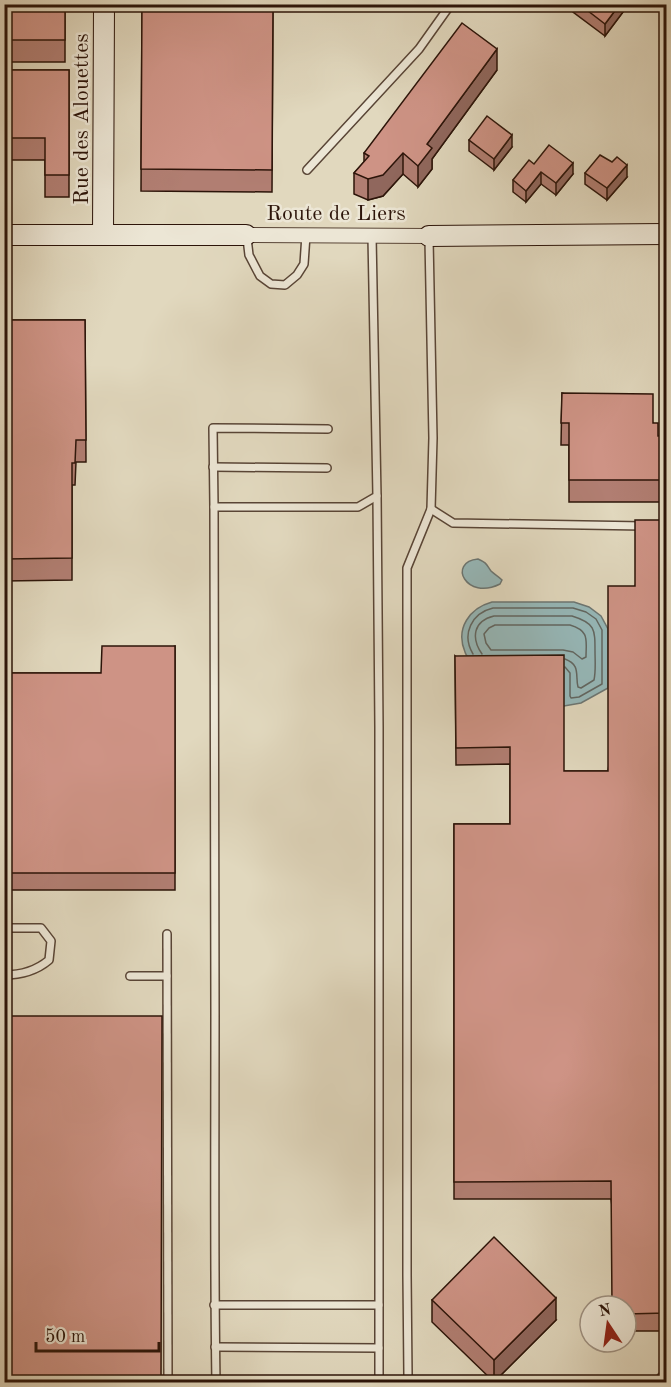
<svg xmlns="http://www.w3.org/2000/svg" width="671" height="1387" font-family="'Old Standard TT',serif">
<rect width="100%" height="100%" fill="#e1d8be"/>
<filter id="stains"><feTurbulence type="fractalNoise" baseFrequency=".00333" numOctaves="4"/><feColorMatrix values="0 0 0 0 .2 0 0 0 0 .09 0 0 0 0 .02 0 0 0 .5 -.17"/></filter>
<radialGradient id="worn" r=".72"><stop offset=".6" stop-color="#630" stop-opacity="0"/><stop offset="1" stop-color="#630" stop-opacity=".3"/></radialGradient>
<g fill="#96b8b9" stroke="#6c7673" stroke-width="1.5">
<path d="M478 559C487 563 486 564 491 571 494 574 498 576 502 580L500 584C466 601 447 562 478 559Z"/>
<path d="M492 602H574L589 607 601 616 608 629V688L581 703 564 706 473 664C470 660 466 656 465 652 455 628 470 608 492 602Z"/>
</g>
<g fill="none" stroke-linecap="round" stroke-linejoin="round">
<g stroke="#616661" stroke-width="1.5">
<path d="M495 625H570C590 631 586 640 586 657L582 659 573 652 563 650H491L486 643 484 634 489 628Z"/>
<path d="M473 654C461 634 472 613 493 608H573L586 612 596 619 602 630V684L579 697 571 698 570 696V673L565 667"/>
<path d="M482 654C471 638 473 621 494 616H572C595 623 595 629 595 651 595 661 596 671 594 680L581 688 578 687C575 675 581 665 565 659"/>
</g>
<g stroke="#594536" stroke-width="10">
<g id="lane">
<path d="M307 170 419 49 451 4"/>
<path d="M247 238 249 255 260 276 271 284 285 285 297 275 304 264 306 235"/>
<path d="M328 429 213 428 214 507H358L377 496 372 236"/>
<path d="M213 467 327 468"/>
<path d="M377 496 379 727V1382"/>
<path d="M214 507C213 677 215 846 215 1015 215 1138 214 1260 216 1382"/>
<path d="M431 509 453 523 644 526"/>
<path d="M4 928H41L51 941 49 960C36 971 22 975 4 975"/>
<path d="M167 934 168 1382"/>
<path d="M130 976H167"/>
<path d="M214 1305H379"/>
<path d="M215 1347 379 1348"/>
<path d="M410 1382 408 1376 407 1275V568L431 509 433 438 429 239"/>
<path d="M658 1382 661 1377H666"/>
</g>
</g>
<g stroke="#594536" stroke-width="16">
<path id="street" d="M246 235 429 236"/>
</g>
<g stroke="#2c1409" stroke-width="22">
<g id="secondary">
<path d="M4 235H246"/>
<path d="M103 235 104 4"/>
<path d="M429 236 666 234"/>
</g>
</g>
<use href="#lane" stroke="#ece6d5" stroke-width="7"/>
<use href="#street" stroke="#ece6d5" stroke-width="14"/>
<use href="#secondary" stroke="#ece6d5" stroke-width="20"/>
</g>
<g fill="#b17e72" stroke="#2c1409" stroke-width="1.5">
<rect x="4" y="4" width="61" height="58"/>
<path d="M142 4H273L272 192 141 191Z"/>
<path d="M573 4H623V12L605 36 573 12Z"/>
<path d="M4 70H69V197H45V160H4Z"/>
<path d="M497 70 432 159V169L418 187 403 174 383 196 368 200 354 194V173L364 162V153Z"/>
<path d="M469 140 512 147 494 170 469 151Z"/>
<path d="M534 164 573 174 556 195 541 184 526 202 513 192V180Z"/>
<path d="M585 173 627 177 607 200 585 184Z"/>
<path d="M4 320H85L86 462H76L75 485H72V580L4 581Z"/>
<path d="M562 393 653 423 658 436 666 435V502H569V445H561Z"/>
<path d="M666 520V1331H626V1306L611 1199H454V824H510V764L456 765 455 656 564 771H608L635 586Z"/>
<path d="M175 646V890H4V673H101Z"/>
<path d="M432 1300 556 1320 494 1382 432 1322Z"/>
</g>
<g fill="#90675d" stroke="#2c1409" stroke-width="1.5">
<path d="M620 4H623V12L605 36V24Z"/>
<path d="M497 49V70L432 159V169L418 187V166L427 144Z"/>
<path d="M512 135V147L494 170V159Z"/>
<path d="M403 153V174L383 196 368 200V179Z"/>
<path d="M573 163V174L556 195V183Z"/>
<path d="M627 165V177L607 200V188Z"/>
<path d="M541 172V184L526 202V191Z"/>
<path d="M556 1298V1320L494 1382V1360Z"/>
</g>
<g fill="#ce9385" stroke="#2c1409" stroke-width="1.5">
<rect x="4" y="4" width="61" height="36"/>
<path d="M142 4H273L272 170 141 169Z"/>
<path d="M579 4H620L605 24Z"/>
<path d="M462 23 497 49 427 144 432 148 418 166 403 153 383 175 368 179 354 173 369 156 364 153Z"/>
<path d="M4 70H69V175H45V138H4Z"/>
<path d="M487 116 512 135 494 159 469 140Z"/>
<path d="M549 145 573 163 556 183 541 172 526 191 513 180 529 160 534 164Z"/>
<path d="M600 155 612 162 617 157 627 165 607 188 585 173Z"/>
<path d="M4 320H85L86 440H76L75 463H72V558L4 559Z"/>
<path d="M562 393 653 394V423H658V436L666 435V480H569V423H561Z"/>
<path d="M635 520H666V1313L626 1314V1306H612L611 1181 454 1182V824H510V747L456 748 455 656 564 655V771H608V586H635Z"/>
<path d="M102 646H175V873H4V673H101Z"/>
<path d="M4 1016H162L161 1383H4Z"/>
<path d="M494 1237 556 1298 494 1360 432 1300Z"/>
</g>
<g text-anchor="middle" stroke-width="5" stroke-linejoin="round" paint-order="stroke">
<g font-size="22" fill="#2c1409" stroke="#ece6d5">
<text transform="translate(80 119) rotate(-90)" y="8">Rue des Alouettes</text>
<text x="336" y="220">Route de Liers</text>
</g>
</g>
<rect width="671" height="1387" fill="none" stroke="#e1d8be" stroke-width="24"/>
<rect x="6" y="6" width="659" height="1375" fill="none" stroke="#2c1409" stroke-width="3"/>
<rect x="12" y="12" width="647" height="1363" fill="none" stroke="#2c1409" stroke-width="1.5"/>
<g transform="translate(608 1324) rotate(347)"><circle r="28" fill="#ece6d5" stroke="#9f9283" stroke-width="1.5"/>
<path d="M0-4.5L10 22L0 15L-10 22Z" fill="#8f2418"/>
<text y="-9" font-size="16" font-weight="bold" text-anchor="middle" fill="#2c1409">N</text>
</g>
<path d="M36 1342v9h123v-9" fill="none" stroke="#2c1409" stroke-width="3"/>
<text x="45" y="1342" font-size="18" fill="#2c1409" stroke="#ece6d5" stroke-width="4.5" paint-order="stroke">50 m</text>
<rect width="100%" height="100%" filter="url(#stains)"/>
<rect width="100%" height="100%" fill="url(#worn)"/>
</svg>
